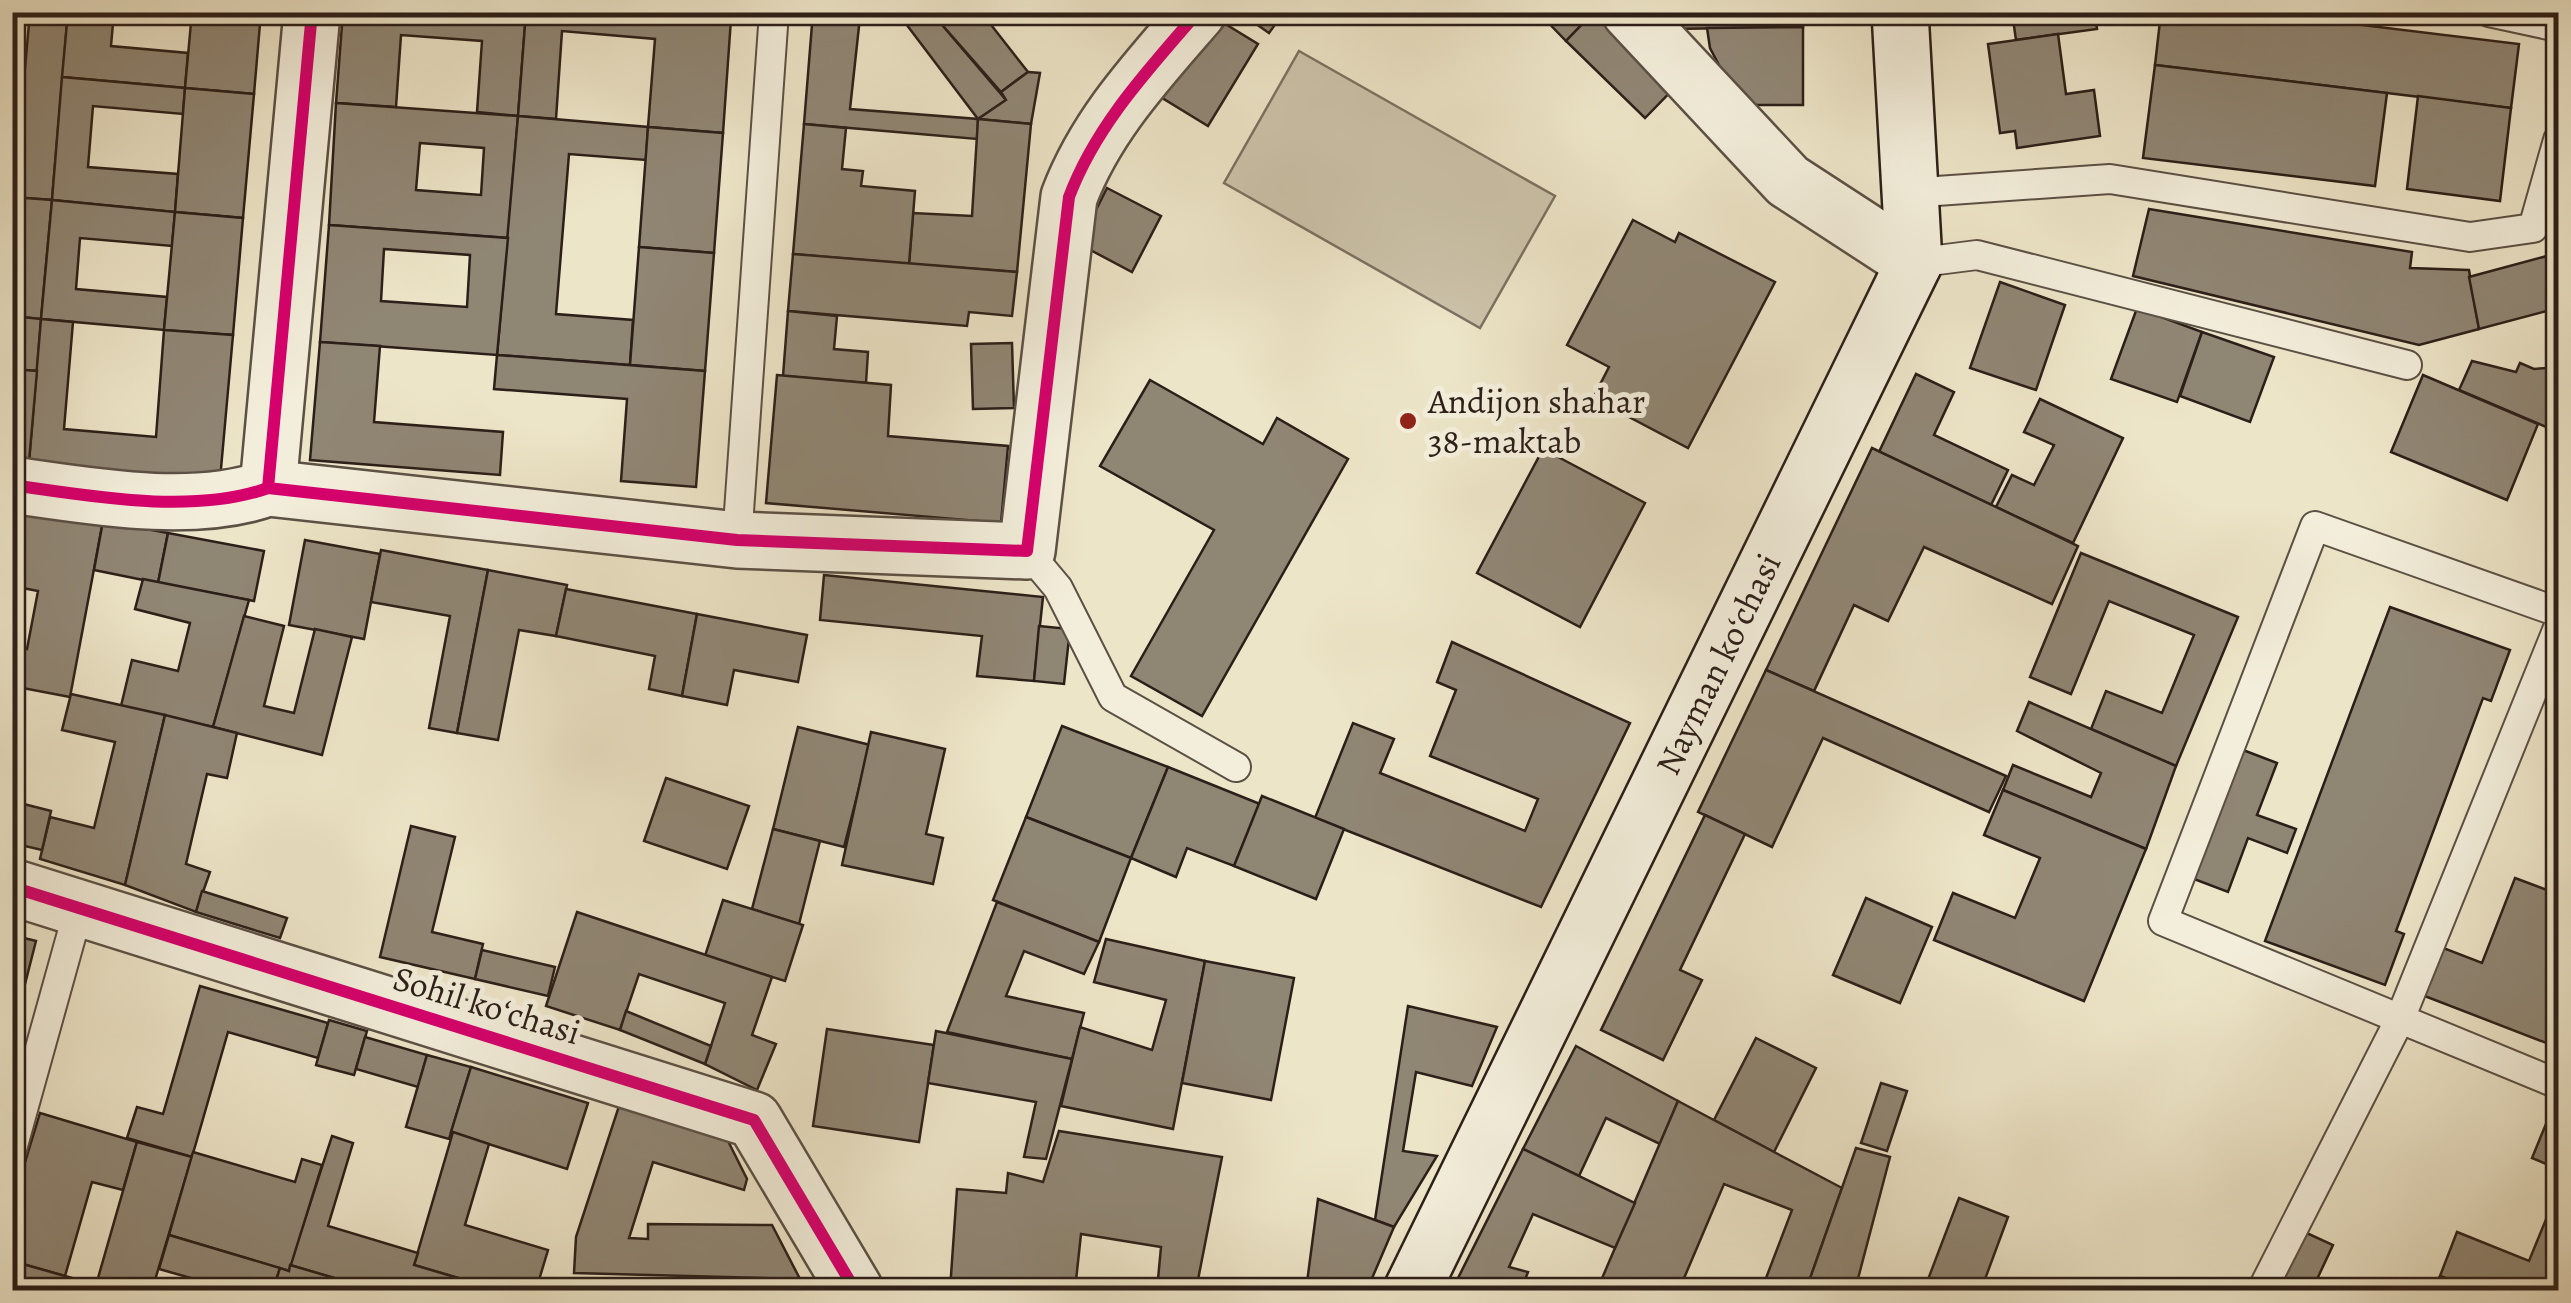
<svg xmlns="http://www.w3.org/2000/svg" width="2571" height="1303" font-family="Alegreya,serif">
<rect width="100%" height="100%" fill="#ede5c8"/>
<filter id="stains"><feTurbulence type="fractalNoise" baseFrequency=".002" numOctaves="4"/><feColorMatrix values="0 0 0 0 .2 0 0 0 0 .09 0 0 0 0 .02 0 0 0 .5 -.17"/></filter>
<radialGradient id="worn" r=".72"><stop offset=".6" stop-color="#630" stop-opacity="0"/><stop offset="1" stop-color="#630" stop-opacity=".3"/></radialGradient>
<path fill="#ccc3aa" stroke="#7c7162" stroke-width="2.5" d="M1299 51 1555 196 1480 328 1224 183Z"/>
<g fill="#908674" stroke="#2c1f19" stroke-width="2.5" fill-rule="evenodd">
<path d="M30 12H68L52 200 12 197V158L17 159Z"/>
<path d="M68 12H114L111 46 188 53 185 88 62 77Z"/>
<path d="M192 12H261L254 94 185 88Z"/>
<path d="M343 12H526L518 116 477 112 482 41 401 35 396 107 336 103Z"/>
<path d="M526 12H645L731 19 723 133 648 127 655 39 562 31 556 119 518 116Z"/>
<path d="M645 12H732L731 19Z"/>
<path d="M813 12H877L860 17 850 109 978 119 977 139 804 124Z"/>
<path d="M897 12H931L1006 100 978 119Z"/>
<path d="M931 12H981L1028 72 1001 92Z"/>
<path d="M1239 12H1284L1269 33Z"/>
<path d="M1538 12H1594L1566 41Z"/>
<path d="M1594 12H1618L1684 78 1645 118 1566 41Z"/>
<path d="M1671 12H1802L1803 27 1671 29Z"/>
<path d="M2012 12H2095L2097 29 2016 40Z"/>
<path d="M2161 12H2256L2519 44 2511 108 2155 65Z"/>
<path d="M1209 14 1258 44 1208 126 1159 96Z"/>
<path d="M1803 27V105H1740L1710 48 1707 28Z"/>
<path d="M2058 34 2066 94 2094 90 2100 136 2017 148 2015 131 2000 133 1988 44Z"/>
<path d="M2155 65 2387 93 2375 186 2143 158Z"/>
<path d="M1028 72 1040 73 1031 124 978 119 1006 100 1001 92Z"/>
<path d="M62 77 185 88 183 114 93 106 88 167 178 174 175 212 52 200Z"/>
<path d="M185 88 254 94 243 218 175 212Z"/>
<path d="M2418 96 2511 108 2500 201 2407 189Z"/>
<path d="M336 103 518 116 508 238 329 225ZM420 143 484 148 481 195 416 190Z"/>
<path d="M518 116 648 127 646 160 569 154 556 314 633 320 630 365 497 355Z"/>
<path d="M978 119 1031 124 1017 272 909 264 913 213 972 216Z"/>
<path d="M804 124 846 128 842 169 863 171 861 186 915 191 909 264 793 254Z"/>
<path d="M648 127 723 133 714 253 639 247Z"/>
<path d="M1107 188 1161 216 1132 272 1079 244Z"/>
<path d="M12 197 52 200 41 319 12 316Z"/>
<path d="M52 200 175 212 172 246 80 238 76 289 167 297 164 330 41 319Z"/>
<path d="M2149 209 2412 252 2410 268 2469 270 2479 329 2419 345 2133 276Z"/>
<path d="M175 212 243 218 233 335 164 330Z"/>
<path d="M1633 220 1675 242 1679 233 1775 282 1688 448 1593 398 1609 367 1567 345Z"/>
<path d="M329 225 508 238 497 355 320 342ZM384 249 470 255 467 307 381 301Z"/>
<path d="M639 247 714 253 705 371 630 365Z"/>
<path d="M2558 253V308L2479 329 2469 277Z"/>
<path d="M793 254 1017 272 1012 316 969 312 967 326 788 311Z"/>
<path d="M2000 282 2065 305 2036 390 1970 368Z"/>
<path d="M2137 308 2202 332 2177 402 2111 379Z"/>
<path d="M788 311 837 316 834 349 868 352 866 383 783 376Z"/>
<path d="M12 316 41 319 37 371 12 369Z"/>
<path d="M41 319 73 322 64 429 156 437 164 330 233 335 219 491 28 473Z"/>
<path d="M2202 332 2274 357 2250 422 2180 396Z"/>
<path d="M320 342 380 346 374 422 503 432 500 475 310 460Z"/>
<path d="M1012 343 1014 408 973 409 971 344Z"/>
<path d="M497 355 705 371 696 487 621 481 627 399 494 389Z"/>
<path d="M2472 361 2516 372 2520 363 2534 369 2558 367V432L2459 390Z"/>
<path d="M12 369 37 371 28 473 12 472Z"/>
<path d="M1916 374 1954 392 1934 435 2008 470 1991 505 1879 452Z"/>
<path d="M777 375 891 385 888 436 1008 446 1001 523 766 503Z"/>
<path d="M2423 375 2538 424 2507 500 2391 452Z"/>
<path d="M1150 380 1263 444 1277 418 1348 459 1202 716 1131 676 1214 530 1100 466Z"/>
<path d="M2040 399 2123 438 2073 543 1996 507 2012 475 2034 485 2054 445 2024 432Z"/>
<path d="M1872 448 2078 546 2052 604 1924 547 1888 621 1854 605 1814 691 1766 670Z"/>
<path d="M1543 449 1645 503 1580 627 1477 573Z"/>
<path d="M12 503 103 521 70 697 12 686V646L27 649 38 591 12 586Z"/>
<path d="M103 521 168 533 158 583 94 570Z"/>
<path d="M168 533 264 551 254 601 158 583Z"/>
<path d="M305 540 380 554 364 639 289 625Z"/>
<path d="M381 550 488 570 457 733 429 728 450 616 371 602Z"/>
<path d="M2081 553 2238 617 2176 766 2091 729 2106 691 2162 713 2194 635 2109 601 2071 694 2030 677Z"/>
<path d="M488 570 567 585 556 636 519 630 498 740 457 733Z"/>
<path d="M824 575 1043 597 1034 681 977 676 982 636 820 620Z"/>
<path d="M143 579 249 600 213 727 121 706 132 660 178 671 190 623 135 609Z"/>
<path d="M566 589 697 614 682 696 649 689 655 656 556 636Z"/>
<path d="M2390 607 2510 650 2491 701 2483 698 2396 931 2404 934 2385 985 2265 941Z"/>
<path d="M697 614 807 635 798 682 734 670 727 705 682 696Z"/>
<path d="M244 616 284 626 264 706 294 713 315 629 352 637 322 755 213 727Z"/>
<path d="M1039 626 1070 629 1064 684 1034 681Z"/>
<path d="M1452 642 1630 723 1541 907 1315 818 1353 723 1394 739 1380 773 1525 831 1538 799 1430 756 1456 690 1437 682Z"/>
<path d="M1766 670 2006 776 1989 812 1823 738 1772 847 1698 812Z"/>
<path d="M71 694 165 715 125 885 40 859 50 817 94 828 115 742 62 730Z"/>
<path d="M2029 702 2176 766 2146 849 2003 790 2013 765 2091 797 2101 773 2017 731Z"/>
<path d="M165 715 237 733 227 778 207 774 186 864 210 872 196 912 125 885Z"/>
<path d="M1062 726 1168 767 1131 858 1026 817Z"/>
<path d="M798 727 870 745 844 847 773 829Z"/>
<path d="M871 732 945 749 926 834 943 838 933 884 842 865Z"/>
<path d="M2243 750 2277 763 2257 815 2296 829 2287 853 2248 838 2228 892 2194 879Z"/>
<path d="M1168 767 1260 804 1234 866 1187 848 1176 877 1131 858Z"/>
<path d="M666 778 749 806 727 869 644 841Z"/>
<path d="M2003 790 2146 849 2084 1001 1934 940 1953 893 2015 918 2040 858 1984 835Z"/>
<path d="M1262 796 1344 829 1316 899 1234 866Z"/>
<path d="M12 801 51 811 42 850 12 843Z"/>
<path d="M1705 815 1745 834 1680 970 1702 980 1663 1060 1601 1030Z"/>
<path d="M1026 817 1131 858 1099 942 993 900Z"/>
<path d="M411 826 455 837 432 932 483 944 475 979 380 957Z"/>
<path d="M773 829 820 841 799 924 752 909Z"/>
<path d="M2515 878 2558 894V1018L2549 1044 2422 995 2441 947 2482 963Z"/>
<path d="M202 891 287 918 280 938 196 912Z"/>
<path d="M1866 898 1932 927 1900 1003 1833 975Z"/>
<path d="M723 900 803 925 785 981 705 956Z"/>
<path d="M997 902 1099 942 1084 974 1024 951 1006 996 1084 1013 1072 1059 947 1032Z"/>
<path d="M577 912 772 977 752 1035 776 1044 757 1090 705 1064 725 1003 639 974 620 1030 546 1006Z"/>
<path d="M12 935 36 941 12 1035Z"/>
<path d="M1106 939 1205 961 1173 1129 1061 1106 1080 1027 1152 1050 1166 1000 1094 982Z"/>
<path d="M482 950 555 967 548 996 475 979Z"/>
<path d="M1205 961 1294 978 1271 1100 1182 1083Z"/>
<path d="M200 986 328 1023 318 1058 228 1032 192 1157 127 1138 137 1107 163 1114Z"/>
<path d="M1408 1006 1497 1027 1472 1086 1416 1072 1403 1151 1437 1156 1394 1227 1375 1220Z"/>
<path d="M626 1011 711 1046 705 1064 620 1030Z"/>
<path d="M329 1020 367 1031 354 1075 316 1065Z"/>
<path d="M827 1029 934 1045 919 1142 813 1126Z"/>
<path d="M936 1031 1072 1059 1046 1159 1024 1157 1036 1102 928 1083Z"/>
<path d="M365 1037 427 1055 418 1087 356 1069Z"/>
<path d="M1756 1038 1816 1068 1774 1152 1714 1120Z"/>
<path d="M1576 1046 1678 1101 1660 1144 1606 1118 1579 1176 1523 1149Z"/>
<path d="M427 1055 471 1067 449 1139 406 1127Z"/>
<path d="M471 1067 588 1103 567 1169 451 1132Z"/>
<path d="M1881 1083 1907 1091 1887 1151 1861 1143Z"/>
<path d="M1678 1101 1842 1188 1806 1290 1763 1286 1792 1210 1724 1184 1679 1290H1597Z"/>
<path d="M619 1106 728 1141 747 1179 744 1190 653 1162 629 1238 648 1239V1224L772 1225 800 1279 574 1273 576 1237Z"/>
<path d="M40 1113 137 1142 123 1190 92 1182 65 1276 12 1261V1205Z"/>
<path d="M2548 1119 2558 1123V1169L2532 1158Z"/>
<path d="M1059 1131 1222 1157 1196 1290H1157L1161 1247 1081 1234 1075 1290H950L957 1189 1006 1193 1008 1173 1043 1182Z"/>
<path d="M453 1132 489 1144 465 1225 548 1250 536 1290H499L414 1265Z"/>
<path d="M332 1136 353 1143 328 1226 418 1253 414 1265 499 1290H375L290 1265Z"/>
<path d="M137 1142 192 1157 152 1290H115L96 1285Z"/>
<path d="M1856 1148 1890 1157 1855 1290H1806Z"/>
<path d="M1523 1149 1635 1203 1615 1248 1533 1214 1509 1267 1528 1272 1521 1290 1454 1286Z"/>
<path d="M193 1152 295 1182 302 1159 322 1165 289 1271 169 1235Z"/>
<path d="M2558 1190V1290H2476L2440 1276 2457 1232 2529 1261Z"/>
<path d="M1959 1198 2008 1217 1981 1290H1924Z"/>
<path d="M1318 1199 1394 1227 1367 1290H1306Z"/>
<path d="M2298 1229 2333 1245 2312 1290H2269Z"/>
<path d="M169 1235 280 1268 273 1290H233L159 1269Z"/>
<path d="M12 1261 65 1276 115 1290H15Z"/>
<path d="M290 1265 375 1290H273L280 1268 289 1271Z"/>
<path d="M2440 1276 2476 1290H2433Z"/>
<path d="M1197 1283 1240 1285V1290H1196Z"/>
</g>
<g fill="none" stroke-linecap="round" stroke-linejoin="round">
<g stroke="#5c5045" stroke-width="32">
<g id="service">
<path d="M2489 12 2558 27"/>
<path d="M1908 193 2110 179 2470 237 2533 228 2558 140"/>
<path d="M1914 263 1977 255 2407 365"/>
<path d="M737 540 774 12"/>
<path d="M1027 551 1058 588 1113 697 1236 767"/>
<path d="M2558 612 2315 526 2163 921 2558 1084"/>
<path d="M12 1149 79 908"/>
<path d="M2262 1290 2400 1019 2558 628"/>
</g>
</g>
<g stroke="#5c5045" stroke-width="60">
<g id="minor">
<path d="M1630 12 1788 181 1914 263"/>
<path d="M12 485C90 496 193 515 268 488L737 540 1027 551 1069 197C1096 125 1148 70 1198 12"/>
<path d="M268 488 312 12"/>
<path d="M12 887 754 1120 855 1290"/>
</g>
</g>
<g stroke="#2c1f19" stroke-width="60">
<path id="secondary" d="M1412 1290 1914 263 1900 12"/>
</g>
<use href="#service" stroke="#f3eedb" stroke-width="28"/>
<use href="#minor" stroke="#f3eedb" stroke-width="55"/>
<use href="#secondary" stroke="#f3eedb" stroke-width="55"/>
<g stroke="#f3eedb" stroke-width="19">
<g id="cycleway">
<path d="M12 485C90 496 193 515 268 488L737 540 1027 551 1069 197C1096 125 1148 70 1198 12"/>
<path d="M268 488 312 12"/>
<path d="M12 887 754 1120 855 1290"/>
</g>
</g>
<use href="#cycleway" stroke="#d6006c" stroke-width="12"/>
</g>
<circle fill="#8f2418" stroke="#f3eedb" stroke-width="4" cx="1408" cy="421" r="10"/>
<g text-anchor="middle" stroke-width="10" stroke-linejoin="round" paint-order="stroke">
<g font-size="35" fill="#2c1f19" stroke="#f3eedb" text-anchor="start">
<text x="1428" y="413">Andijon shahar<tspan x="1428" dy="40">38-maktab</tspan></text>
</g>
<g font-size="35" fill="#2c1f19" stroke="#f3eedb">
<text transform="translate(1718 664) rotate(-64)" y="12">Nayman koʻchasi</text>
<text transform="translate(487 1005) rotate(17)" y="12">Sohil koʻchasi</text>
</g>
</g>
<rect width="2571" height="1303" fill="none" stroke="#ede5c8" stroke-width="50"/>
<rect x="15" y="15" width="2541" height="1273" fill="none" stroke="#2c1f19" stroke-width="5"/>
<rect x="25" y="25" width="2521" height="1253" fill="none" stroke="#2c1f19" stroke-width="2.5"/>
<rect width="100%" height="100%" filter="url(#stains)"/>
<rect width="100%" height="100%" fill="url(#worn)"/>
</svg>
